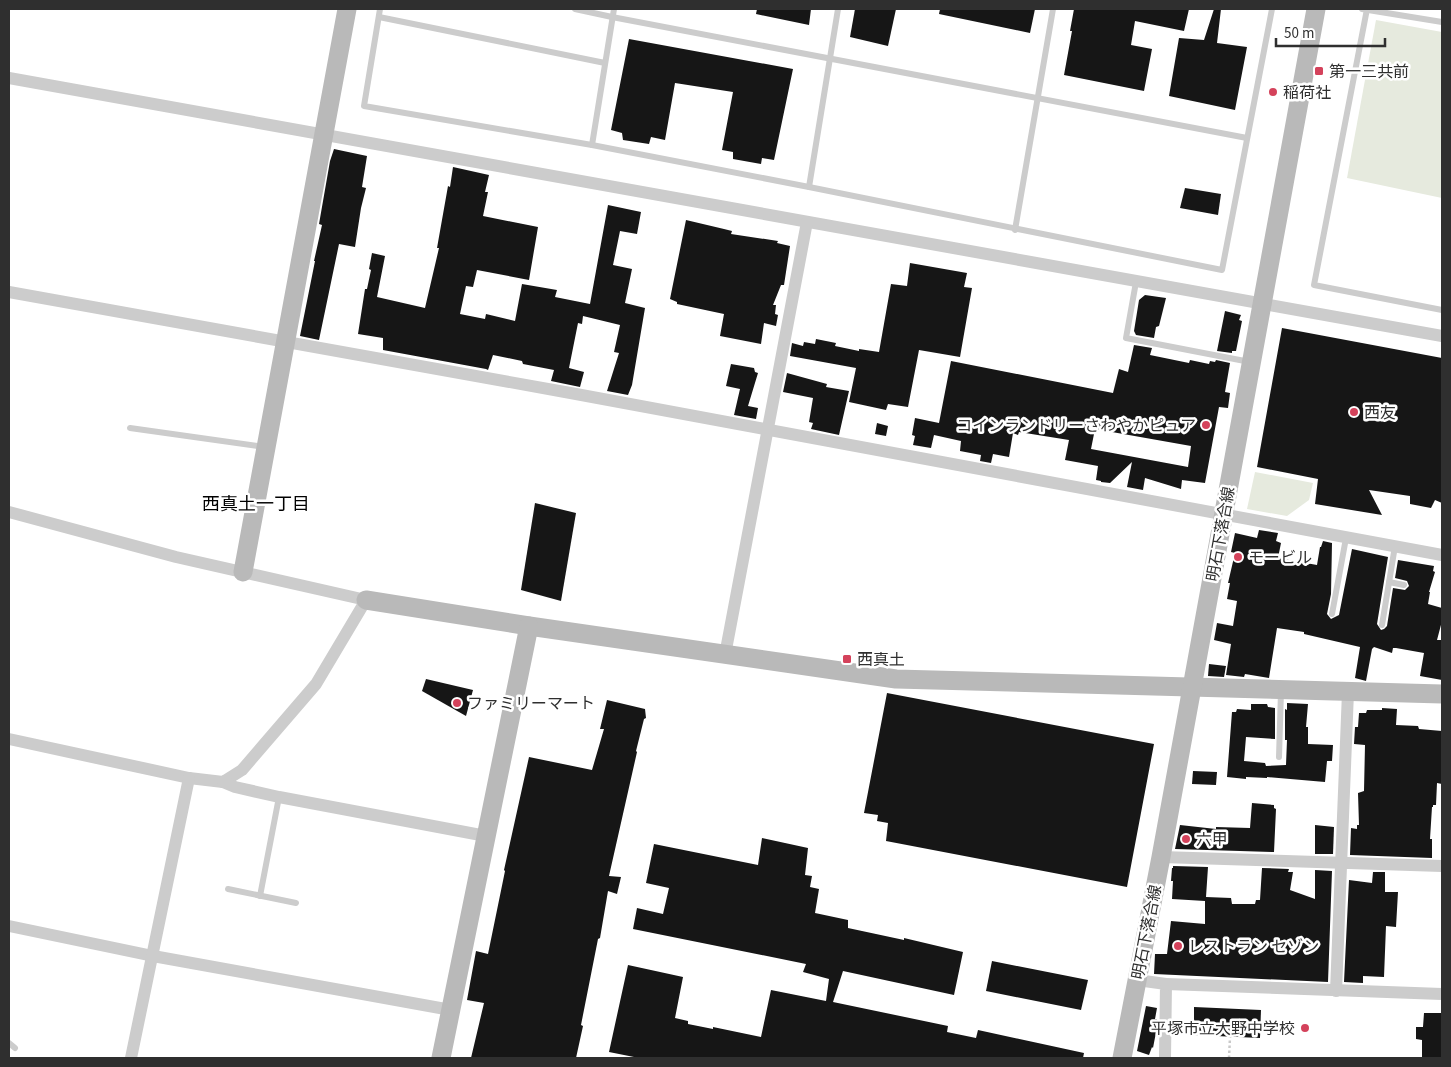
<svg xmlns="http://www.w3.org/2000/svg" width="1451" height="1067" font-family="'Source Sans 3','Noto Sans JP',sans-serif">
<rect width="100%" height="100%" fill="#fff"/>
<g fill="#e6eade">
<path d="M1376 20 1442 32V198L1347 178Z"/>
<path d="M1255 472 1313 483 1309 500 1287 516 1247 509Z"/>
</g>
<g fill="#161616" fill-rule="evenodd">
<path d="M757 9H811L809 25 756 14Z"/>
<path d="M855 9H896L888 46 850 37Z"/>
<path d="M940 9H1035L1030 33 939 14Z"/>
<path d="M1074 9H1189L1184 31 1135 21 1131 45 1152 49 1144 91 1064 75 1072 31H1070Z"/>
<path d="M1214 9H1221L1217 43 1247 47 1235 110 1169 96 1179 38 1204 40Z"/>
<path d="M629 39 793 69 774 160 762 158 761 164 733 159V152L722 150 733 92 675 83 665 140 651 137 649 144 623 140 622 133 611 130Z"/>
<path d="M334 149 367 156 362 187 366 188 361 208 355 247 339 244 319 340 300 336 315 261H314L322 225 319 224 330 161Z"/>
<path d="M453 167 489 175 485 192H488L483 216 538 227 529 280 477 270 473 287 466 286 460 314 485 319 486 314 515 321 522 284 557 290 555 297 590 304 608 205 641 212 637 234 620 231 613 265 632 269 625 303 645 308 632 385 628 395 607 391 619 353 614 352 620 325 583 316 582 324 578 323 569 368 584 372 580 387 551 381 554 370 523 364 522 361 493 355 488 370 486 369 383 350V338L358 334 365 289H367L371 270 369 269 372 253 385 256 377 297 425 308 439 248H437L448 186 450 187Z"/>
<path d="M1185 188 1221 194 1218 215 1180 208Z"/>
<path d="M686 220 724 229 732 231 731 234 778 241 777 243 790 246 784 285H781L773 305H776L775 314 778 315 776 326 764 323 761 344 720 336 724 314 677 304V302L670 299Z"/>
<path d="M910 263 967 273 964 287 972 288 960 357 919 350 908 407 888 404 886 410 849 402 856 368 790 356 792 343 803 346 804 342 815 344 816 339 836 343 835 346 859 351V349L879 352 891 284 907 286Z"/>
<path d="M1145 295 1166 298 1159 326 1156 327 1154 338 1136 335 1134 331 1139 300Z"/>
<path d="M1225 311 1241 315 1239 320 1242 321 1236 351H1232V353L1217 351Z"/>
<path d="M1282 328 1442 358V503L1435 500 1431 508 1410 504V496L1369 490 1382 515 1315 504 1318 479 1257 467Z"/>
<path d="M1134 345 1152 348 1150 355 1189 363 1190 360 1209 364 1210 361 1215 362 1216 360 1230 363 1225 392 1230 393 1228 408 1219 407 1205 483 1182 480 1181 489 1145 478 1143 490 1127 487 1132 462 1110 483 1101 482V481L1096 480 1098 466 1065 460 1069 440 1019 432 1018 435 1013 433 1009 457 993 454 991 463 980 461 981 455 960 451 961 441 934 435 931 448 913 445 915 436 912 435 915 418 939 423 951 361 1113 393 1119 369 1128 372ZM1095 429 1191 446 1188 467 1091 449Z"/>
<path d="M731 364 754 368 755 372 758 373 748 406 758 408 756 419 734 415 740 389 726 386Z"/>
<path d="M787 373 827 384 826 387 849 391 839 435 811 429 813 423 809 422 813 398 783 392Z"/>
<path d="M877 423 888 426 886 436 875 434Z"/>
<path d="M535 503 576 513 561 601 521 590Z"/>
<path d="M1259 530 1278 533 1276 541 1281 543 1278 558 1317 565 1320 547H1321L1323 541 1332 543 1331 594 1327 614 1331 619 1339 615 1352 549 1388 557 1377 624 1381 630 1384 629 1387 626 1393 588 1405 590 1409 586 1407 581 1395 578 1398 560 1434 566 1433 571 1435 572 1429 592H1430L1428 604 1442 608V621L1437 640H1442V680L1420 676 1424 653 1396 648H1393L1392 653 1374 647 1372 649 1366 681 1355 678 1360 647 1304 634V632L1277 628 1269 678 1245 674 1244 677 1226 675 1231 644 1214 640 1217 623 1233 626 1237 601 1227 599 1230 583H1228L1235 553 1231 552 1235 533 1257 538Z"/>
<path d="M1209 664 1226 666 1224 677 1208 676Z"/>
<path d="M426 679 473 690 466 716 422 691Z"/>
<path d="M887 693 1154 744 1127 887 886 841 888 823 877 821 878 815 864 813Z"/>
<path d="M607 700 645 709 646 718 644 719 636 751 637 752 609 876 621 877 617 894 608 891 600 938 598 939 581 1025 583 1026 576 1058H471L484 1003 467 1000 476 951 488 954 505 871 504 870 529 757 592 770 604 729H600Z"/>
<path d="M1287 703 1308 704 1306 727H1308V744L1333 745 1332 761H1327L1325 782 1267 777V778L1246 777V779L1227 777 1232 712H1236L1237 709 1251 710V704H1267L1268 707 1275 708V739L1246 737 1244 761 1265 763 1266 766 1286 765 1287 740H1285V709L1287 710Z"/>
<path d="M1382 708 1397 709 1396 725 1418 726 1419 729 1442 731V784L1437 783 1436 805H1433V807H1432L1430 839H1432V858L1350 855 1351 828 1357 829V825H1359L1358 793 1364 791 1365 745 1354 744 1355 727H1358L1359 713H1366L1367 710H1382Z"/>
<path d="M1193 771 1217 772 1216 785 1192 784Z"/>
<path d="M1252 803 1274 805V808L1276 809 1274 852 1175 849 1180 825 1216 829V827L1250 828Z"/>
<path d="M1315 825 1334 827 1333 854H1315Z"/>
<path d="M762 838 808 848 805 875 812 876 810 887 819 889 815 913 848 920V928L904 940V938L963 952 954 995 843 971 833 1002 948 1026 947 1032 976 1038 978 1030 1084 1053 1083 1058H639L609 1052 628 965 683 977 675 1018 688 1021V1024L713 1029V1027L761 1037 771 990 826 1001 829 979 803 972 806 964 633 929 637 908 663 914 669 888 646 883 654 844 758 865Z"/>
<path d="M1173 866 1208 867 1206 897 1231 898 1232 904H1255L1256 900H1260L1262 868 1289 869 1288 872H1293L1290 890 1315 899V870L1332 871 1328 982 1154 974 1155 954H1167L1171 921 1205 924V901L1172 899 1173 881H1171L1172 868H1173Z"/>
<path d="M1373 872H1385V892H1398L1396 927 1386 926 1384 977 1363 976V983L1344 982 1349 880 1372 883Z"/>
<path d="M992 961 1088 980 1081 1010 986 991Z"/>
<path d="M1146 1006 1157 1008 1155 1019H1157V1027L1153 1048 1152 1047 1149 1055 1137 1051Z"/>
<path d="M1194 1007 1261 1010 1260 1038 1194 1035Z"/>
<path d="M1424 1013H1442V1058H1422V1040L1416 1039V1027H1423Z"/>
</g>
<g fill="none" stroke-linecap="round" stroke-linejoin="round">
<path stroke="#c9c9c9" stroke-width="2.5" stroke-dasharray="2.5 2.5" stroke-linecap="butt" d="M1229 1058 1230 1037"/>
<g stroke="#ccc" stroke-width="6">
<path d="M380 9 364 106 592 145 809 187 1222 270 1272 9"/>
<path d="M575 9 612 17 1247 138"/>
<path d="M1362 9 1442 22"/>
<path d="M1367 9 1314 285 1442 310"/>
<path d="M379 17 605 63"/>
<path d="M592 145 614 9"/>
<path d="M809 187 838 9"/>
<path d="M1015 230 1053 9"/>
<path d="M1136 282 1126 338 1250 362"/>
<path d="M130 428 265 447"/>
<path d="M1389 582 1404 585"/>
<path d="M1332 614 1346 538"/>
<path d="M1382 625 1395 546"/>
<path d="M1279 757 1281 691"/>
<path d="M228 889 296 903"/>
<path d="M260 896 279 797"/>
<path d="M9 1043 15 1048"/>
</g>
<g stroke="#ccc" stroke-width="12">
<path d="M9 78 1442 336"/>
<path d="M9 292 576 394 1442 555"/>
<path d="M9 512 176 557 366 600 316 684 242 770 223 782 189 778 9 739"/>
<path d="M725 655 807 222"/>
<path d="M223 782 235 787 279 797 486 836"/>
<path d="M1161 857 1442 866"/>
<path d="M9 926 153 956 451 1010"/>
<path d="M1137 980 1166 984 1165 1058"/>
<path d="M1166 984 1442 994"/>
<path d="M1336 991 1348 692"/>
<path d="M131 1058 189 778"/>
</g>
<g stroke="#b9b9b9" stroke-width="19">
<path d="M243 572 347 9"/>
<path d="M366 600 529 626 896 679 1442 694"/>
<path d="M441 1058 529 626"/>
<path d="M1122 1058 1161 857 1316 9"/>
</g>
</g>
<g fill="#d4425b" stroke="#fff" stroke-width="2">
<rect x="1314" y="66" width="10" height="10" rx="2.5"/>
<circle cx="1273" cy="92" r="5"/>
<circle cx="1354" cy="412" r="5"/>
<circle cx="1206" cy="425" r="5"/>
<circle cx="1238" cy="557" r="5"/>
<rect x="842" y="654" width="10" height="10" rx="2.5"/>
<circle cx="457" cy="703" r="5"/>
<circle cx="1186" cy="839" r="5"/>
<circle cx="1178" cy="946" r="5"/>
<circle cx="1305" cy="1028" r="5"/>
</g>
<g text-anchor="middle" stroke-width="5" stroke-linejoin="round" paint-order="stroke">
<g font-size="16" fill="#2f2f2f" stroke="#fff" text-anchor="start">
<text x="1329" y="77">第一三共前</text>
<text x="1283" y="98">稲荷社</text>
<text x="1364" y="418">西友</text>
<text x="1196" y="431" text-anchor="end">コインランドリーさわやかピュア</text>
<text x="1248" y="563">モービル</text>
<text x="857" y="665">西真土</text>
<text x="467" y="709">ファミリーマート</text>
<text x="1196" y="845">六甲</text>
<text x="1188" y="952">レストラン セゾン</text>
<text x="1295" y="1034" text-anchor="end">平塚市立大野中学校</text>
</g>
<g font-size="16" fill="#2f2f2f" stroke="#fff">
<text transform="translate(1220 534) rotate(-80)" y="6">明石下落合線</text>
<text transform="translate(1146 932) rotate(-79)" y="6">明石下落合線</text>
</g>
<g font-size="18" fill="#000" stroke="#fff">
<text x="256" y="510">西真土一丁目</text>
</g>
</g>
<rect width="1451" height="1067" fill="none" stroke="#2f2f2f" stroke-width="20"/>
<path d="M1276 38v8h109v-8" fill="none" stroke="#2f2f2f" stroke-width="2.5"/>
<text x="1284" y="38" font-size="15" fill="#2f2f2f" stroke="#ffffff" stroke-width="4" paint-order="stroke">50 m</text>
</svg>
